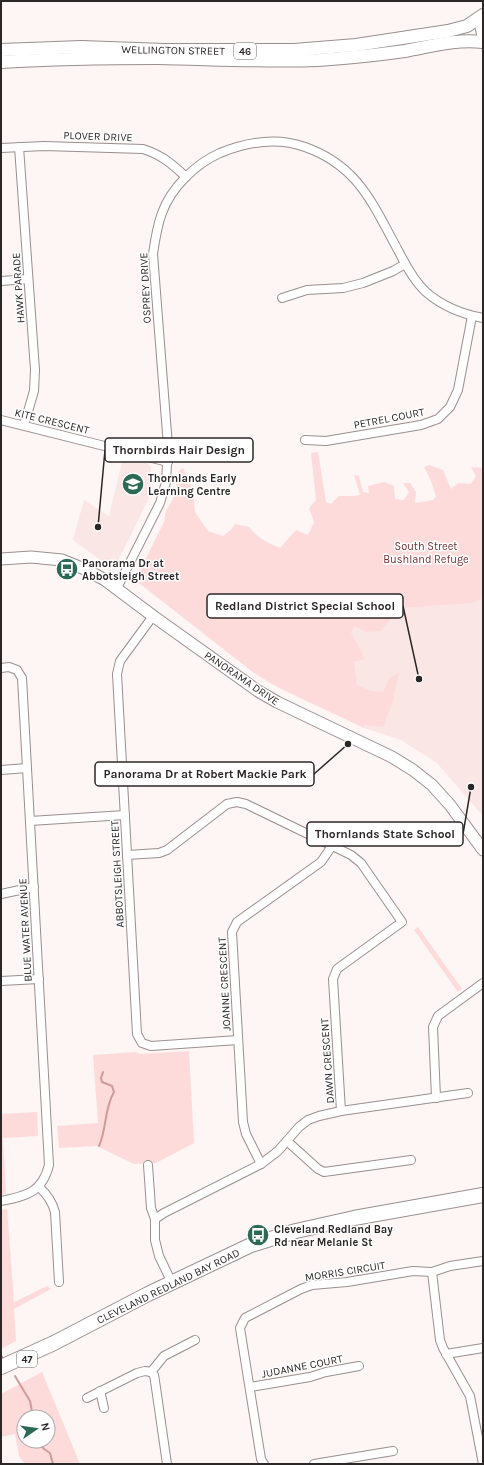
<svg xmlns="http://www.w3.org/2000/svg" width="484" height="1465" font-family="Karla,sans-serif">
<rect width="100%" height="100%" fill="#fef5f5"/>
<g fill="#fbe6e6">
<path d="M123 457 147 463 151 467 149 498 116 565 110 567 73 540 84 500 109 516Z"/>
<path d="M483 595V816L437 763 401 740 364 728 347 625 381 631 400 608Z"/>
</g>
<g fill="#fddbda" fill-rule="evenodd">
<path d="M318 452 326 502 331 504 339 496H353L360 495 354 475 359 476 363 492 369 493 368 486 384 482 394 486 395 499 404 500 409 492 403 483H410L416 492 415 503 433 500 436 496 431 481 424 467 429 465 443 470 451 489 458 483 471 484 476 476 471 467 483 468V598L472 603 400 608 381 631 366 632 354 626 351 633 365 659 354 662 357 685 371 691 383 692 389 679 399 672 392 704 383 727 364 725V728L279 688 254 673 135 580 164 522 166 511 175 495 178 472 183 468 190 483 194 499 195 512 208 531 223 536 231 530 235 524 249 527C257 538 268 543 280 548L296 530 308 535 314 522 309 508 316 500 311 453Z"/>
<path d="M418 927 462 989 458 992 414 930Z"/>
<path d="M189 1051 194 1143 156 1163 134 1164 97 1146 59 1148 57 1126 98 1123 93 1055 135 1052 140 1054Z"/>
<path d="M37 1112 38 1136 3 1138 6 1194 1 1195V1114Z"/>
<path d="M7 1209 14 1302 47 1286 51 1289 14 1309 16 1341 1 1349V1210Z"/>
<path d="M42 1372 80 1464H25L19 1456 15 1434 1 1437V1394ZM24 1417H48V1441H24Z"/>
</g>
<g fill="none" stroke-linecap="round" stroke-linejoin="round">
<g stroke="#cd9b9a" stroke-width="2">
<path d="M99 1146C107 1128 104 1109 114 1092L112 1086 102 1082 101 1078 103 1072"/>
<path d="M1 1356 3 1358"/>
<path d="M15 1376 30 1401 33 1417"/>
<path d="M37 1441 44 1449 50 1453 53 1464"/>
</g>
<g stroke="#998f8e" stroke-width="10">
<g id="street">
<path d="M19 147 35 370 34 391 24 425"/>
<path d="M1 148 44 146 143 149C162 155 172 164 186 177"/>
<path d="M1 281 28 279"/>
<path d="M282 298 307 290 343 288 363 283 393 271 405 264"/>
<path d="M1 420 168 462"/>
<path d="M305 440 326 441 421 425 438 419 450 407 458 390 472 316"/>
<path d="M117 588 160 503 166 482 168 446 153 254C155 240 157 226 162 213 171 188 195 164 220 153 247 142 277 137 305 147 359 166 373 205 399 252 406 266 414 281 426 292 442 306 462 314 483 318"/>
<path d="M153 616 120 661 117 674 137 1034 142 1043 151 1046 238 1040"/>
<path d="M1 668 9 667 17 670 22 678 49 1165C42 1193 26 1196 1 1201"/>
<path d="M1 770 27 768"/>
<path d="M30 821 125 815"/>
<path d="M127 855 159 853 167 850 227 804 237 802 246 804 351 855 361 863 402 922 337 969 333 979 341 1111 319 1116 308 1120 299 1127 278 1151 261 1164 164 1213 155 1219"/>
<path d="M1 894 34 887"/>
<path d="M1 981 39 979"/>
<path d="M436 1098 433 1027 438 1016 483 983"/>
<path d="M341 1111 468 1093"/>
<path d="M287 1141 318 1169 324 1172 411 1160"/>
<path d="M261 1164 246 1134 243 1122 232 932 237 922 321 862 332 846"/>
<path d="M148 1165 151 1208 155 1219V1240L159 1256 172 1283"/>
<path d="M39 1187C47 1194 52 1201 55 1212L59 1282"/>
<path d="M432 1272 440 1340 443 1348 470 1396 483 1464"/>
<path d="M446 1354 483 1348"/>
<path d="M151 1372 154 1375 155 1381 167 1464"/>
<path d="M151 1372 164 1356 195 1340"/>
<path d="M250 1387 310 1377 326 1372 359 1366"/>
<path d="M100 1391 104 1408"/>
<path d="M87 1398 137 1373 145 1371 151 1372"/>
<path d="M264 1464 261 1459 240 1328 245 1318 301 1289 312 1285 347 1282 413 1271 432 1272 450 1266 483 1261"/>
<path d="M314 1464 393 1451"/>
</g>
</g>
<g stroke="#998f8e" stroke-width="13">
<path id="secondary" d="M1 559 31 557 62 560 87 570 105 580 153 616 258 691 277 702 392 757 413 770 432 785 450 805 483 850"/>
</g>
<g stroke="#998f8e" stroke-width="14">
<g id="primary">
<path d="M483 16 481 25 483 34"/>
<path d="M1 50 81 47 165 50H294L356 45 448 31 467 26 483 15"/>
<path d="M1 62C53 59 106 58 158 58 212 59 265 62 318 60 348 58 376 55 405 51 433 46 455 39 483 42"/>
</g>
</g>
<g stroke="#998f8e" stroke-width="16">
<path id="highway" d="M1 1367 54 1343 148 1294 251 1245 296 1231 354 1218 483 1195"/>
</g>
<use href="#street" stroke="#fff" stroke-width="8"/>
<use href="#secondary" stroke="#fff" stroke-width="11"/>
<use href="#primary" stroke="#fff" stroke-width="12"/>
<use href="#highway" stroke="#fff" stroke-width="14"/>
</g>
<defs>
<g id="school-disc" transform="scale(1.15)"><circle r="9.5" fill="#2c6a56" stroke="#fff"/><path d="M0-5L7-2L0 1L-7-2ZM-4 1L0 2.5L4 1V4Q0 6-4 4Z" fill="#fff"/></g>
<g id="bus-disc" transform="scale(1.15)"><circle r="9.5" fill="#2c6a56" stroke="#fff"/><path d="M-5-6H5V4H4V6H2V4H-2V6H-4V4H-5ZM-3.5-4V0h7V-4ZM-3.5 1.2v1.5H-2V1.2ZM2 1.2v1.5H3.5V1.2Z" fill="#fff"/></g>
</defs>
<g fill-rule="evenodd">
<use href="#school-disc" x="133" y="484"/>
<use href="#bus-disc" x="67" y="569"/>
<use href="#bus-disc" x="258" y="1235"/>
</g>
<g text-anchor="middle" stroke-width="3" stroke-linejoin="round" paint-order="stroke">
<g fill="#fff" stroke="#6b6868" stroke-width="1">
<rect x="234" y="43" width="22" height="16" rx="3"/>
<rect x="17" y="1351" width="20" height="16" rx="3"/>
</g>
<g font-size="10" font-weight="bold" fill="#2c2727">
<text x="245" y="55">46</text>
<text x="27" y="1363">47</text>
</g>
<g font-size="11" fill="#2c2727" stroke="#fff">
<text transform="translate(173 50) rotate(1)" y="4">WELLINGTON STREET</text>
<text transform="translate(98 136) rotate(2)" y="4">PLOVER DRIVE</text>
<text transform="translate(18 288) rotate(-94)" y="4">HAWK PARADE</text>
<text transform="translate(145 288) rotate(-93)" y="4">OSPREY DRIVE</text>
<text transform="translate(389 418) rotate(-11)" y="4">PETREL COURT</text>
<text transform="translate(52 421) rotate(14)" y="4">KITE CRESCENT</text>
<text transform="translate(242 678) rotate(34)" y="4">PANORAMA DRIVE</text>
<text transform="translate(117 874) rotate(-93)" y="4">ABBOTSLEIGH STREET</text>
<text transform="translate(25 930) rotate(-93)" y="4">BLUE WATER AVENUE</text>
<text transform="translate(224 984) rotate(-93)" y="4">JOANNE CRESCENT</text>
<text transform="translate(327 1061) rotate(-94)" y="4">DAWN CRESCENT</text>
<text transform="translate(345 1271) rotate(-9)" y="4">MORRIS CIRCUIT</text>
<text transform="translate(168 1286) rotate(-26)" y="4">CLEVELAND REDLAND BAY ROAD</text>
<text transform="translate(302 1366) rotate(-11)" y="4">JUDANNE COURT</text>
</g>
<g font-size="11" font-weight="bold" fill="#2c2727" stroke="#fff" text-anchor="start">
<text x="148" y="482">Thornlands Early<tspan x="148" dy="13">Learning Centre</tspan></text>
<text x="82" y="567">Panorama Dr at<tspan x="82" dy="13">Abbotsleigh Street</tspan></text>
<text x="274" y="1233">Cleveland Redland Bay<tspan x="274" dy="13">Rd near Melanie St</tspan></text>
</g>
<g font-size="11" fill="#703033" stroke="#fff">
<text x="426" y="550">South Street<tspan x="426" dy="13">Bushland Refuge</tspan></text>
</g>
</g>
<path fill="none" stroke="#2c2727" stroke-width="1.5" d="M98 527L105 450M419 679L403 606M348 744L314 774M471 787L463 834"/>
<g fill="#2c2727" stroke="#fff" stroke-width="1.5">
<circle cx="98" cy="527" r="4"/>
<circle cx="419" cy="679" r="4"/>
<circle cx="348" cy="744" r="4"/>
<circle cx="471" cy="787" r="4"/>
</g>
<g fill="#fff" stroke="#2c2727" stroke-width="1.5">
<rect x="105" y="438" width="148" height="24" rx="4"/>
<rect x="207" y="594" width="196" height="24" rx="4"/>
<rect x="95" y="762" width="219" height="24" rx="4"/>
<rect x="307" y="822" width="156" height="24" rx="4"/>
</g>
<g font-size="12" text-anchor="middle" font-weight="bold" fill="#2c2727">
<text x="179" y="454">Thornbirds Hair Design</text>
<text x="305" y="610">Redland District Special School</text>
<text x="205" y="778">Panorama Dr at Robert Mackie Park</text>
<text x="385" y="838">Thornlands State School</text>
</g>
<rect width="484" height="1465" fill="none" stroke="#2c2727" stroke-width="4"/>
<g transform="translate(36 1429) rotate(77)"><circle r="19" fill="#ffffff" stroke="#aba9a9"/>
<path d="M0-3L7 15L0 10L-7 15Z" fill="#2c6a56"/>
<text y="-6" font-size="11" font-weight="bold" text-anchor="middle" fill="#2c2727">N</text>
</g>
</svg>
